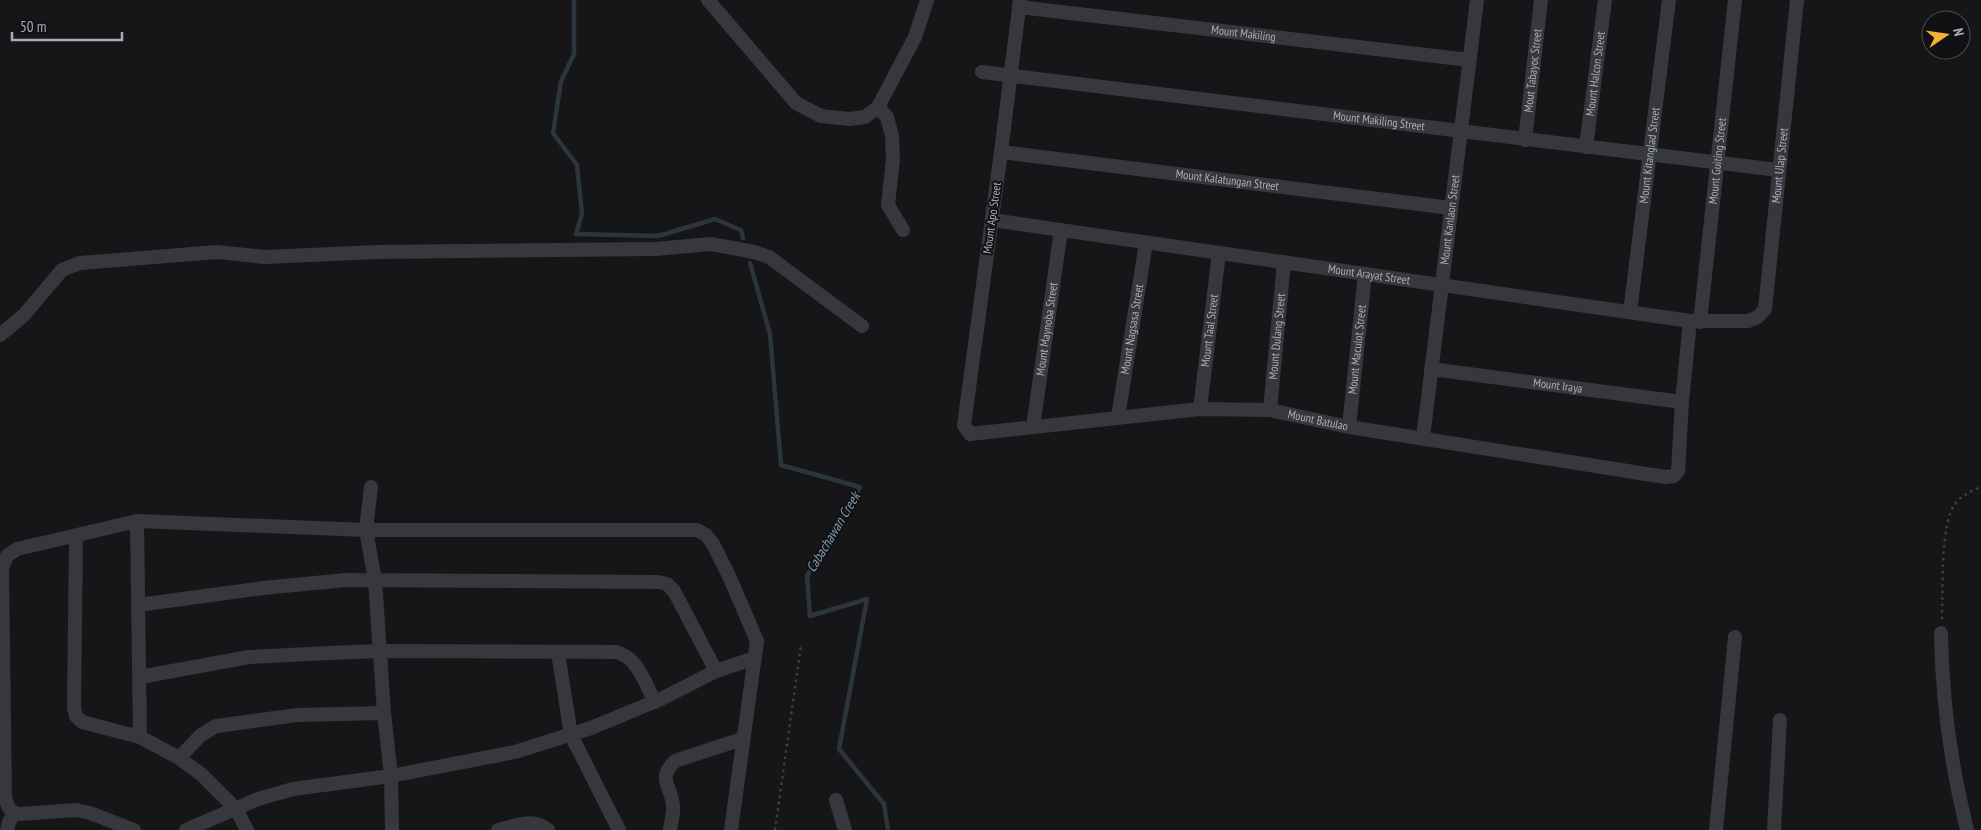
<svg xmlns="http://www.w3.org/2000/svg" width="1981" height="830" font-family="'PT Sans Narrow',sans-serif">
<rect width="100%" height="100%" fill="#161618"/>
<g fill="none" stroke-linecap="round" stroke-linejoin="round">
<g stroke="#2c353c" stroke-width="4.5">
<path d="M574 0V54L561 81 553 133 577 165 582 214 576 234 658 236 715 219 741 230 743 238"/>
<path d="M750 263 770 334 781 465 860 487 807 576 810 616 867 599 839 749 884 804 888 830"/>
</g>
<g stroke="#3d3f44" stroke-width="2.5" stroke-dasharray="2.5 4" stroke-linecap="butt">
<path d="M1942 619C1943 593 1940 523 1955 504 1962 495 1971 491 1981 487"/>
<path d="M775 830 801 645"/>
</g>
<g stroke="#37383d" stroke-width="14">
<path d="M708 0 796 103 821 116 849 119 865 117 878 107 915 37 927 0"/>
<path id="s1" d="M1020 0 1001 152 964 425 970 434 1200 409 1270 410 1349 427 1665 477 1674 476 1678 471 1682 402 1690 321"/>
<path id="s2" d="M1019 7 1469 60"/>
<path id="s3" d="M982 72 1778 170"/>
<path d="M878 107 887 117 892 136 893 159 888 205 903 230"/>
<path id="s4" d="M1525 140 1541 0"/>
<path id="s5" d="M1586 147 1605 0"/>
<path id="s6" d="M1001 152 1451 208"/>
<path id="s7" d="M992 220 1690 321H1748L1758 317 1765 309 1797 0"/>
<path id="s8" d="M1630 312 1669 0"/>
<path id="s9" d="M1700 322 1735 0"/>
<path d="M0 335 24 315 62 270 80 263 217 252 265 257 377 252 655 249 711 244 754 252 769 257 862 326"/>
<path id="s10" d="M1431 369 1682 402"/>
<path id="s11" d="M1200 409 1219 253"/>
<path id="s12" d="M1270 410 1284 262"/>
<path id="s13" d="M1118 417 1146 243"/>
<path id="s14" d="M1033 427 1061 230"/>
<path id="s15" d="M1349 427 1365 274"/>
<path id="s16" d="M1423 438 1477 0"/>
<path d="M371 487 366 530 375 580 384 713 391 776 392 830"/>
<path d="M137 521 140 737"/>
<path d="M76 536 74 708 76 716 82 722 140 737 179 758 201 774 236 809 247 830"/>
<path d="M138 605 263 588 346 580 658 582 667 584 674 591 716 671"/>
<path d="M1941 633C1942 699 1951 766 1967 830"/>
<path d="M558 653 571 735 619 830"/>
<path d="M140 677 249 657 328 653 380 651 616 652C638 657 645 684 655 702"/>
<path d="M179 758 201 735 216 726 297 715 384 713"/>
<path d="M836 800 845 830"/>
<path d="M7 830 9 822 14 813"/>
<path d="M134 830 90 813 76 810 20 814C10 813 8 807 5 798L2 568 7 556 17 549 137 521 366 530H697L706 535 713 544 729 576 757 641 731 830"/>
<path d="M186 830 258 799 293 789 391 776 515 752 591 728 661 699 716 671 755 658"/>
<path d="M498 830C517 826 532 817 548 830"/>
<path d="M670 830C671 822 674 813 673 806 672 786 656 780 675 761L742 739"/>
<path d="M1716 830 1735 637"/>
<path d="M1774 830 1780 720"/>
</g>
</g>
<g text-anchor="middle" stroke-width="4" stroke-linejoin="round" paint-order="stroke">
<g font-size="12" fill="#a8adb8" stroke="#111113">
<text dy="4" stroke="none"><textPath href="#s2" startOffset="226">Mount Makiling</textPath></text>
<text dy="4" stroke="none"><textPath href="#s4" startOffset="70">Mout Tabayoc Street</textPath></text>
<text dy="4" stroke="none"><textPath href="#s5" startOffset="74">Mount Halcon Street</textPath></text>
<text dy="4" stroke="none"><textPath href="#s3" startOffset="400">Mount Makiling Street</textPath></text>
<text dy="4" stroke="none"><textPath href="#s8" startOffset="158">Mount Kitanglad Street</textPath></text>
<text dy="4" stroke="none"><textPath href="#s9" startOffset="162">Mount Guiting Street</textPath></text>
<text dy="4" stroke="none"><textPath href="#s7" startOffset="929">Mount Ulap Street</textPath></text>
<text dy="4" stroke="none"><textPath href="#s6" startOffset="228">Mount Kalatungan Street</textPath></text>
<text transform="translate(992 218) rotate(-82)" y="4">Mount Apo Street</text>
<text dy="4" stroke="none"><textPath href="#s16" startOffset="220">Mount Kanlaon Street</textPath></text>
<text dy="4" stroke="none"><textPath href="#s7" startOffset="381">Mount Arayat Street</textPath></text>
<text dy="4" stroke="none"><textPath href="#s14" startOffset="99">Mount Maynoba Street</textPath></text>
<text dy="4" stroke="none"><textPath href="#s13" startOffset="89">Mount Nagsasa Street</textPath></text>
<text dy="4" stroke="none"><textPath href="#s11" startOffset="79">Mount Taal Street</textPath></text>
<text dy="4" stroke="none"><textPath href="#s12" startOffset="74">Mount Dulang Street</textPath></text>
<text dy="4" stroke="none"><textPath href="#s15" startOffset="78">Mount Maculot Street</textPath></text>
<text dy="4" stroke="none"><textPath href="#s10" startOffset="128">Mount Iraya</textPath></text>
<text dy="4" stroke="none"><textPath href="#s1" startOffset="790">Mount Batulao</textPath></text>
</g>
<g font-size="14" font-style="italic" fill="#7f9bb3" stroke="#111113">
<text transform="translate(833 532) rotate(-59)" y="5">Cabachawan Creek</text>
</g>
</g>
<g transform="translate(1946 35) rotate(77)"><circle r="24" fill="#111113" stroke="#4d4f55"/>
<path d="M0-4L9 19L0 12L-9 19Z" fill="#f2b134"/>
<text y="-8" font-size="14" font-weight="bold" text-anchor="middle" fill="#a8adb8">N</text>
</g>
<path d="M12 32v8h110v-8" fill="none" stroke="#a8adb8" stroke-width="2.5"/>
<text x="20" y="32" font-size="15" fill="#a8adb8" stroke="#111113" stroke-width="4" paint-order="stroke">50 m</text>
</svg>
